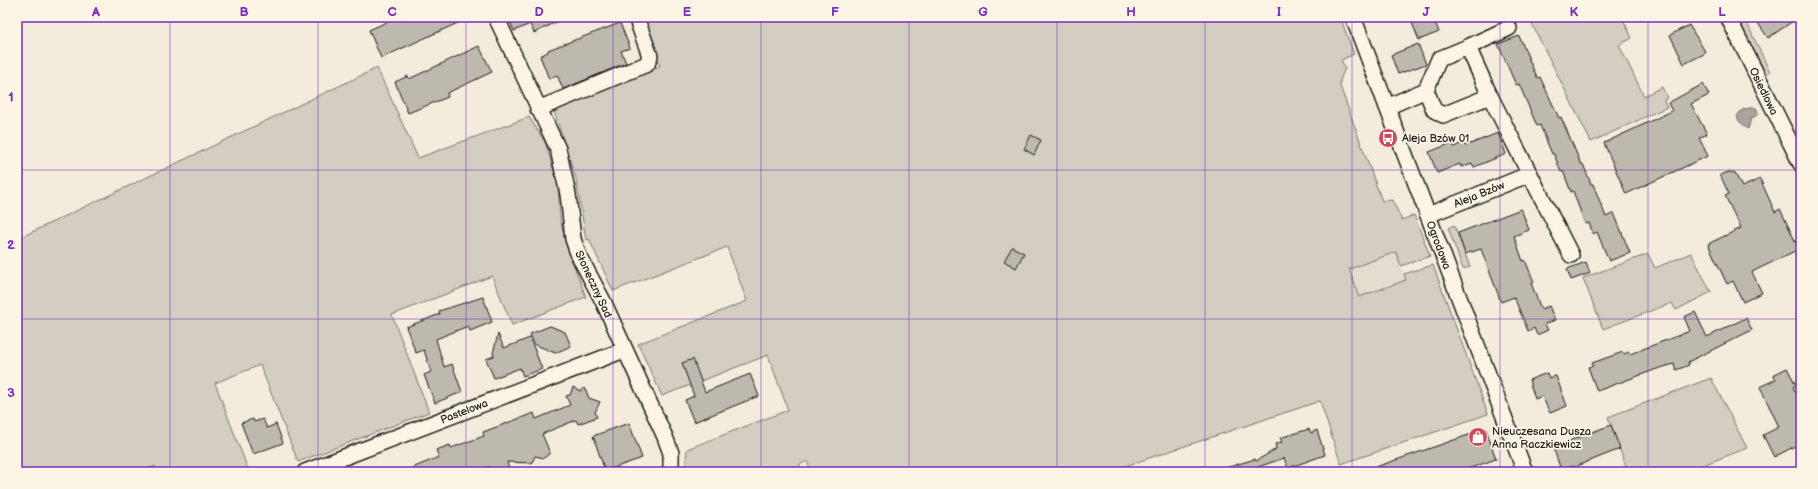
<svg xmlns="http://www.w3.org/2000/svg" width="1818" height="489" font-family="'Balsamiq Sans',sans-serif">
<rect width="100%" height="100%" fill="#f3ecdd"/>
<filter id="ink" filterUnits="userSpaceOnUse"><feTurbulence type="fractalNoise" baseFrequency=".025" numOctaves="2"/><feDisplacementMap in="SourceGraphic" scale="8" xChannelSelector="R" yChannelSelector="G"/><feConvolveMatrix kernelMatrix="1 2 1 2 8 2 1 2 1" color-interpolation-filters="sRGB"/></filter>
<g filter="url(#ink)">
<path fill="#e3ddcf" d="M1396 252 1406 280 1359 297 1349 269Z"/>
<g fill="#d3cec1" stroke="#78756e">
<path d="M642 17H1340L1354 54 1341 60 1345 68 1340 80V86L1382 201 1392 200 1402 220 1414 215 1430 256 1401 266 1396 252 1349 269 1359 297 1406 280 1404 274 1433 265 1488 414 1341 464 1320 401 1107 472H811L807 461 799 465 802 472H685L687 449 788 410 768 355 662 396 638 344 747 301 727 247 613 291 589 239 586 240 576 179 553 108 660 66Z"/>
<path d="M1539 17H1622L1632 38 1619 45 1644 96 1662 87 1667 98 1664 100 1667 107 1591 142 1531 22Z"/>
<path d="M1733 17H1744L1770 72 1765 75Z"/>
<path d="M377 68 418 158 529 117 545 142 558 185 560 218 567 247 586 297 512 325 492 276 392 315 429 412 298 462 260 365 215 383 249 472H158L155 466 140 472H17V239Z"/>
<path d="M1454 225 1470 267 1463 269 1448 228Z"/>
<path d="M1691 253 1711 292 1676 310 1672 303 1603 329 1583 278 1648 254 1655 268Z"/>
<path d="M1711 378 1747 448 1685 472H1628L1608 417Z"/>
</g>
<path fill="#aaa59b" stroke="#716e68" d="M1754 107 1757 109 1758 114 1751 119 1748 129 1739 121 1737 116 1742 110Z"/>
<g fill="#beb9ae" stroke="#1c1c1c">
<path d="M398 17H471L381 58 369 30Z"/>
<path d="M508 17H567L534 33 530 24 514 31Z"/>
<path d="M1418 17H1433L1439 32 1419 40 1412 23 1419 20Z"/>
<path d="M1754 17H1799L1768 38Z"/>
<path d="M620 23 630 48 621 51 626 63 563 89 557 75 549 79 540 56 548 52V50Z"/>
<path d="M1689 25 1706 53 1684 64 1670 35Z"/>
<path d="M1519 36 1537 78 1540 77 1559 118 1561 117 1581 164H1583L1591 184H1593L1606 217 1614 213 1630 253 1609 261 1597 232 1593 234 1589 223 1585 224 1573 191 1571 192 1563 171 1561 172 1554 154H1552L1540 125 1537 126 1519 84 1516 85 1498 44Z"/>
<path d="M1418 44 1426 64 1398 74 1391 55Z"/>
<path d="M479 46 492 72 447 93 448 97 408 113 395 82 408 76 409 79Z"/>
<path d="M1703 84 1709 95 1691 104 1707 134 1699 138 1708 156 1626 194 1604 143 1672 111 1668 103Z"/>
<path d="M1498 133 1506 154 1474 167 1472 163 1461 167 1460 164 1437 173 1429 152 1452 143 1454 147 1464 142 1465 146Z"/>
<path d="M1031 135 1041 140 1034 155 1024 149Z"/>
<path d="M1729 172 1735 173 1742 187 1760 179 1775 212 1780 209 1799 249 1752 272 1762 293 1743 302 1733 281 1727 284 1708 244 1741 228 1725 196 1729 194 1720 175Z"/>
<path d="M1521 209 1529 230 1514 236 1523 261 1525 260 1534 282 1531 283 1541 309 1549 306 1555 320 1545 324 1548 330 1537 335 1534 328 1528 331 1514 297 1501 302 1481 249 1465 254 1458 233Z"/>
<path d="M1012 247 1024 253 1016 268 1004 261Z"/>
<path d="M1586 262 1590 273 1571 280 1567 269Z"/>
<path d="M483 297 492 322 470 331 468 326 436 339 444 367 452 364 462 392 435 403 424 375 431 372 424 350 416 353 406 327 440 314 439 311Z"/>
<path d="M1695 312 1707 337 1746 318 1752 330 1688 362 1689 365 1676 370 1674 364 1657 369 1597 391 1588 367 1593 366 1592 363 1623 352 1624 354 1629 352 1630 354 1690 331 1684 317Z"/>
<path d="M550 326 565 332 571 346 555 353 534 344 530 334Z"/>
<path d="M498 334 504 348 530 338 542 369 523 376 520 368 494 378 486 359 494 356 493 353Z"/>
<path d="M693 359 705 392 750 374 759 396 694 422 685 400 694 396 682 363Z"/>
<path d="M1787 368 1796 385 1793 387 1801 402V443L1774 457 1763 435 1779 427 1760 387 1776 379 1773 375Z"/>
<path d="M1547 373 1549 378 1556 376 1567 406 1550 413 1542 396 1535 399 1529 380Z"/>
<path d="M573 387 580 391 585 388 589 398 600 402 595 412 597 417 578 424 576 420 542 434 550 453 544 458 535 456 532 463 507 462 510 472H491L489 467 475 472H402L439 457 436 450 450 445 451 448 484 436 483 432 534 413 536 419 570 405 566 396 570 395Z"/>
<path d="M253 419 254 422 263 419 267 428 276 424 283 443 253 454 241 423Z"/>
<path d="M629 423 642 458 605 471 593 436Z"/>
<path d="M1611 425 1620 449 1572 468V466L1561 470 1553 447Z"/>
<path d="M1309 429 1311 433 1317 430 1325 455 1288 468 1284 458 1258 467 1260 472H1223L1222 469 1255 459 1256 461 1276 449 1275 444 1282 442 1280 438Z"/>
<path d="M1486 429 1496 459 1459 472H1368L1367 470Z"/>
</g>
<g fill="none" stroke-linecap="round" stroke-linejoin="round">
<g stroke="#1c1c1c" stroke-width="18">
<g id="minor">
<path d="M496 17 558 149 568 194 573 239 579 256 603 301 665 437 671 453V472"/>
<path d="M1353 17 1525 472"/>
<path d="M1728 17 1801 164"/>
<path d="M1468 47 1509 28"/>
<path d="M1490 96 1571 255"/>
<path d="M1387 107 1426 90 1439 59 1468 47 1490 96 1443 115 1434 110 1426 90"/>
<path d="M538 109 647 64 650 56 636 17"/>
<path d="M1428 215 1530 174"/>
<path d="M305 472 624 350"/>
</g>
</g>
<use href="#minor" stroke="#fcf5e5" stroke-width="15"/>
</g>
</g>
<path fill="none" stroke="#7b2cbf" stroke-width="1" stroke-opacity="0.55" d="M170 17V472M318 17V472M466 17V472M613 17V472M761 17V472M909 17V472M1057 17V472M1205 17V472M1352 17V472M1500 17V472M1648 17V472M17 170H1801M17 319H1801"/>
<defs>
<g id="bus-disc" transform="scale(1)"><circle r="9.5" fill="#d1495b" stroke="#fcf5e5"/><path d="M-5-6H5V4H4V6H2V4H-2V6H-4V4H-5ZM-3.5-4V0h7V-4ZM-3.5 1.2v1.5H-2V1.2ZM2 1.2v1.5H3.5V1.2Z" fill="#fff"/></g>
<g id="shop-disc" transform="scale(1)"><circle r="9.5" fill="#d1495b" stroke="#fcf5e5"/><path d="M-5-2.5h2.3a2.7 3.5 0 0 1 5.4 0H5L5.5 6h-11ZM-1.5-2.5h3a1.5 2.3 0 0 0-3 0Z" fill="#fff"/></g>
</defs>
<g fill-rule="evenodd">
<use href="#bus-disc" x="1388" y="138"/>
<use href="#shop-disc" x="1478" y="437"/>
</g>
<g text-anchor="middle" stroke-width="3.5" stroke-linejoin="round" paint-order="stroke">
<g font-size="11" fill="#1c1c1c" stroke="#fcf5e5">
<text transform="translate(1764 91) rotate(64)" y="4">Osiedlowa</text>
<text transform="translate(1479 194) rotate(-22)" y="4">Aleja Bzów</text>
<text transform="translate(1439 245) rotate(69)" y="4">Ogrodowa</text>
<text transform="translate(594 284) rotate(65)" y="4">Słoneczny Sad</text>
<text transform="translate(464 411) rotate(-21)" y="4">Pastelowa</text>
</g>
<g font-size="11" fill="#1c1c1c" stroke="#fcf5e5" text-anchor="start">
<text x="1402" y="142">Aleja Bzów 01</text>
<text x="1492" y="435">Nieuczesana Dusza<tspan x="1492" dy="13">Anna Raczkiewicz</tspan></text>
</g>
</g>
<rect width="1818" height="489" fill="none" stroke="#fcf5e5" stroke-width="44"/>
<rect x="22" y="22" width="1774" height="445" fill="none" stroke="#7b2cbf" stroke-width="1.5"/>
<g font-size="13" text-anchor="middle" font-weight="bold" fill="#7b2cbf">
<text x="96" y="16">A</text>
<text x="244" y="16">B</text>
<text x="392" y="16">C</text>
<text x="539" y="16">D</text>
<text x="687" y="16">E</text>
<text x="835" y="16">F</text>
<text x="983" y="16">G</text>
<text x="1131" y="16">H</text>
<text x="1279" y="16">I</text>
<text x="1426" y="16">J</text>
<text x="1574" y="16">K</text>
<text x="1722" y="16">L</text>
<text x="11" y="101">1</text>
<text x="11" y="249">2</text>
<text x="11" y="397">3</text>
</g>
</svg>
